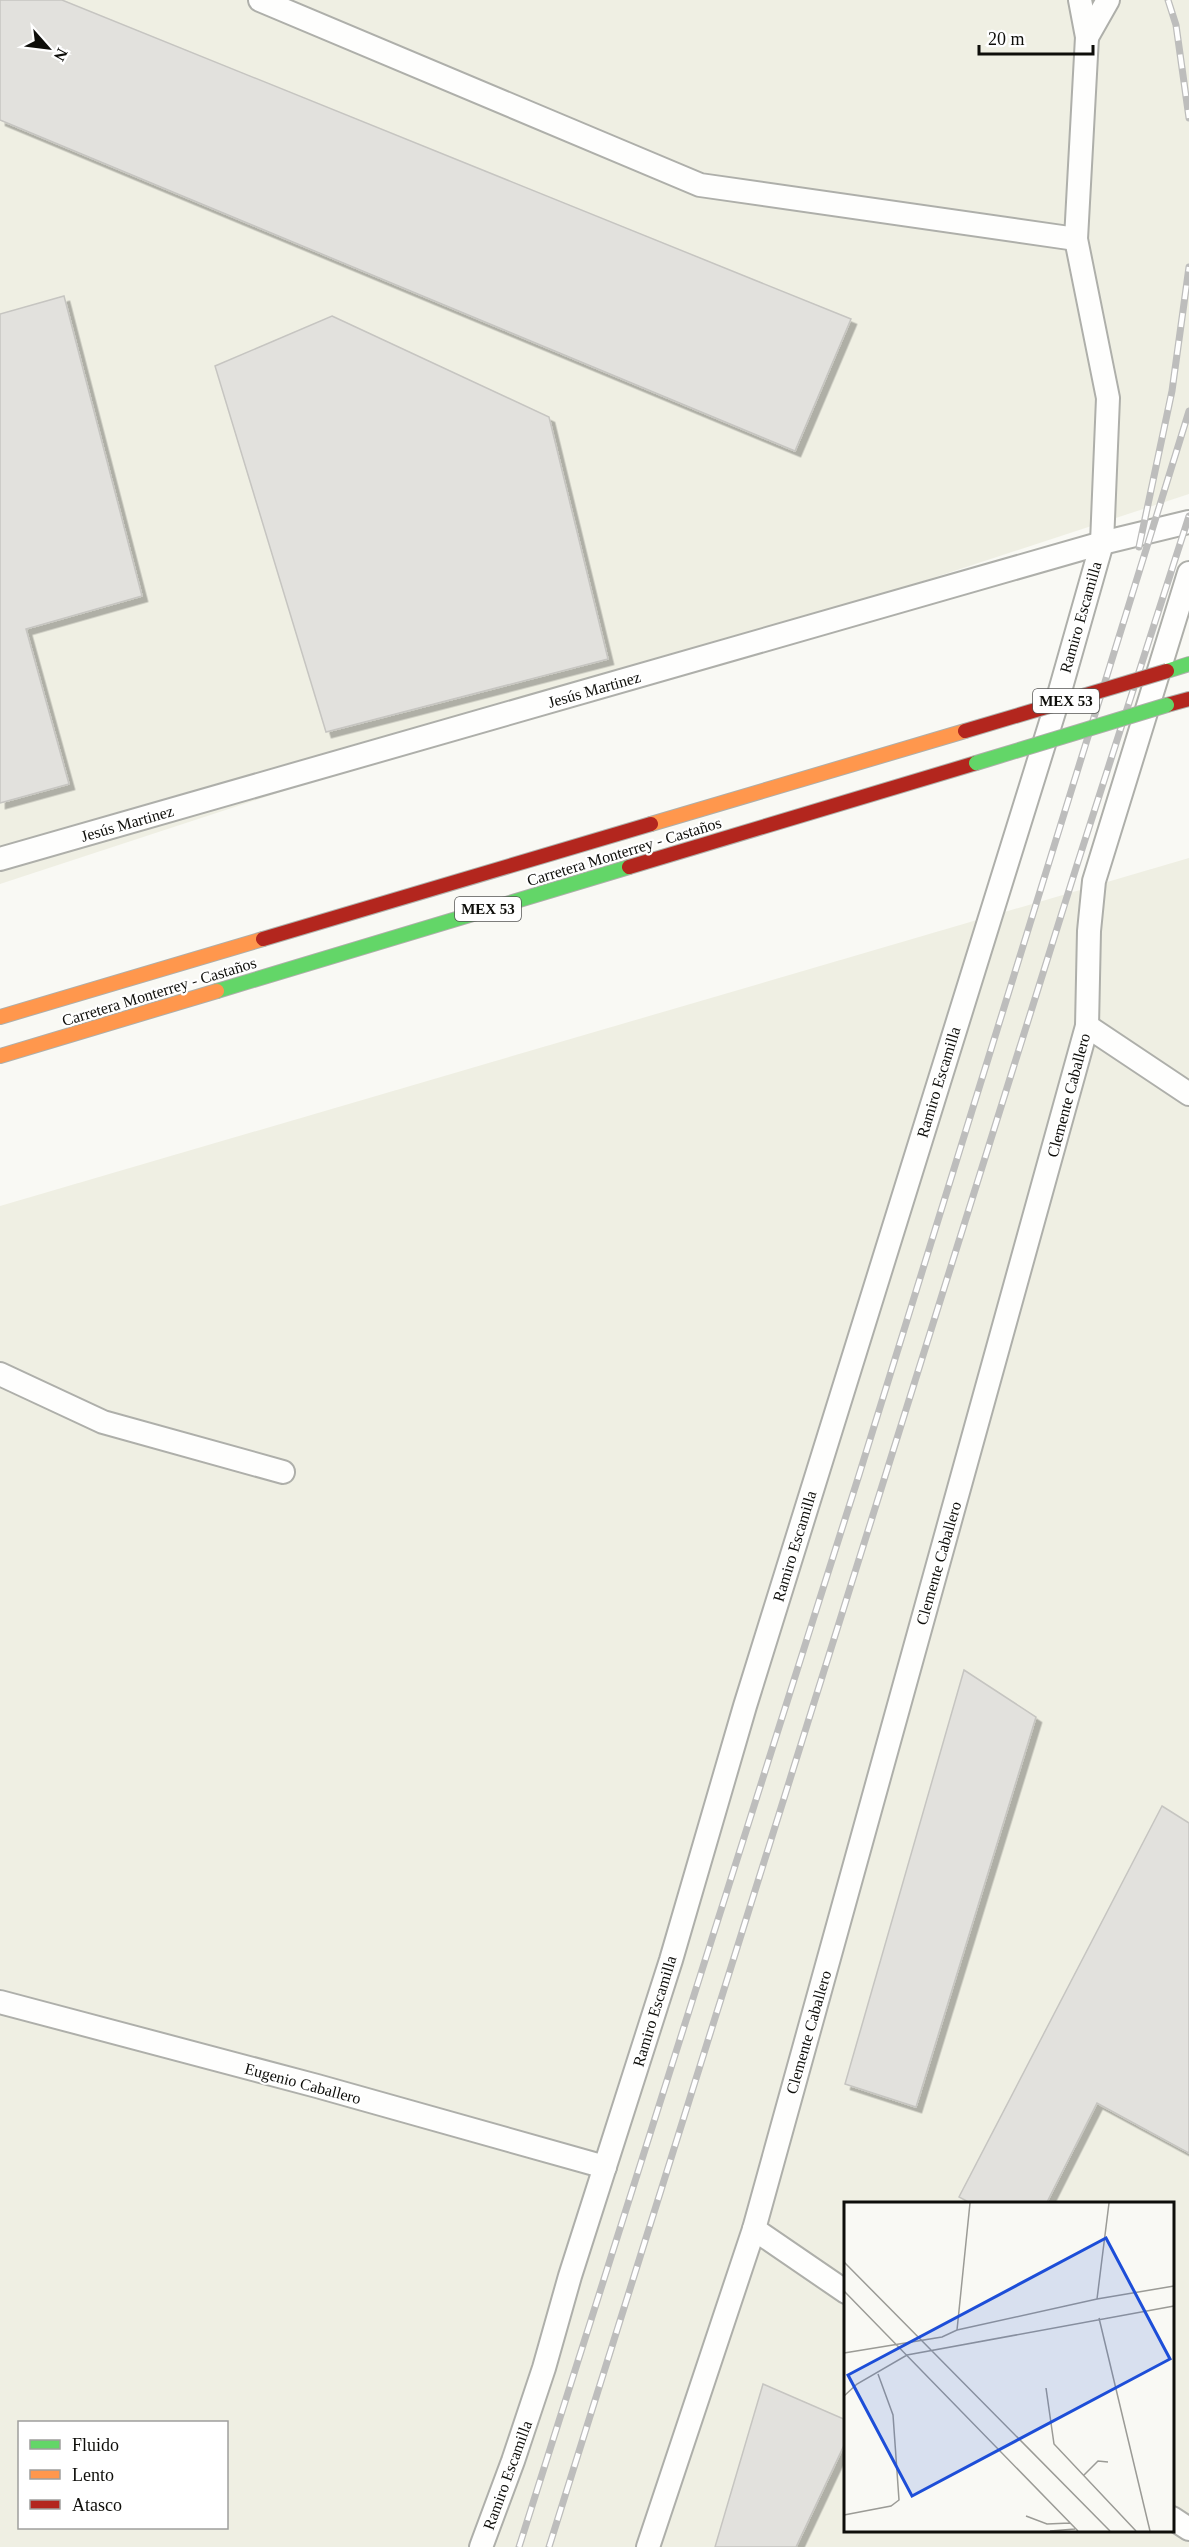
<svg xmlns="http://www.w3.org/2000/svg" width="1189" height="2547" font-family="'Times New Roman',serif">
<defs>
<filter id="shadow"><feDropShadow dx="5.5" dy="5.5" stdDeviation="0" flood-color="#0004"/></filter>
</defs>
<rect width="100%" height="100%" fill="#f9f9f4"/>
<g fill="#efefe3" fill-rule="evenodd">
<path d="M0 0H1189V494L0 884Z"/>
<path d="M1189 858V2547H0V1206ZM846 2204H1172V2530H846ZM20 2422H226V2528H20Z"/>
</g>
<g fill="#e2e1dd" stroke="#c6c5c1" stroke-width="1.5" filter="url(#shadow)">
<path d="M0 0H62L851 319 795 451 0 120Z"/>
<path d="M64 296 142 596 26 629 69 784 0 803V314Z"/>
<path d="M332 316 549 417 608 659 326 732 215 366Z"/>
<path d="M964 1670 1036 1717 916 2107 845 2084Z"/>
<path d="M1162 1806 1189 1823V2153L1097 2103 1046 2204H972L959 2197Z"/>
<path d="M763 2384 846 2420V2441L796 2547H715Z"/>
</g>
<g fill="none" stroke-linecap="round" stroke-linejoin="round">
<g stroke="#aeafaa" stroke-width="26">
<g id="lane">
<path d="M260 0 700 185 1076 239"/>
<path d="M1087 37 1108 0"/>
<path d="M0 859 1102 543 1189 522"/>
<path d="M1087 1026 1189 1094"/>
<path d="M0 1374 103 1422 283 1472"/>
<path d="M0 2002 317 2086 605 2167"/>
<path d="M754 2229 846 2292"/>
<path d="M1172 2518 1189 2529"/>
<path d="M481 2547 513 2461 544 2368 570 2276 671 1960 745 1706 1054 712 1102 543 1108 398 1076 239 1087 37 1080 0"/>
<path d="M648 2547 754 2229 1087 1026 1089 931 1094 881 1189 573"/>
</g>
</g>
<g stroke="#aeafaa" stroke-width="16">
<g id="fast">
<path d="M1167 671 1189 664"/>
<path d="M217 991 629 867"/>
</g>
</g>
<g stroke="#aeafaa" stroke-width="16">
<g id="slow">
<path d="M651 824 965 731"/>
<path d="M0 1017 263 939"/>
<path d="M0 1056 217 991"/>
</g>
</g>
<g stroke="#aeafaa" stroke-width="16">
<g id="jam">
<path d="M1167 705 1189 699"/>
<path d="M629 867 976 763"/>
<path d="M263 939 651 824"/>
</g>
</g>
<use href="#lane" stroke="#fefefd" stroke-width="22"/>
<use href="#fast" stroke="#63d668" stroke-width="14"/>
<use href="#slow" stroke="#ff974d" stroke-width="14"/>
<use href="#jam" stroke="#b3261e" stroke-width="14"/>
<g stroke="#bdbdbc" stroke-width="7">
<g id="rail">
<path d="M1168 0 1176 25 1189 118"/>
<path d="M1139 547 1172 391 1189 267"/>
<path d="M519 2547 859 1475 1189 411"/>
<path d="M549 2547 1076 868 1189 516"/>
</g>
</g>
<use href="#rail" stroke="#fff" stroke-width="4.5" stroke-dasharray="14" stroke-linecap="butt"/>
<g stroke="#aeafaa" stroke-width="16" stroke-linecap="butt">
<path id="fast-bridge" d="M976 763 1167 705"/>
</g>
<g stroke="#aeafaa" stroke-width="16" stroke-linecap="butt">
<path id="jam-bridge" d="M965 731 1167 671"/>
</g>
<use href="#fast-bridge" stroke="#63d668" stroke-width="14"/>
<use href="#jam-bridge" stroke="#b3261e" stroke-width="14"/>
</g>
<g text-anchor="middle" stroke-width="4.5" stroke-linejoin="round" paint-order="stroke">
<g fill="#fff" stroke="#565654" stroke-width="1.5">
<rect x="1033" y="689" width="66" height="24" rx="4.5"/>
<rect x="455" y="897" width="66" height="24" rx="4.5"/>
</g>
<g font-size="15" font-weight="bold" fill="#0e0e0a">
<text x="1066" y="706">MEX 53</text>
<text x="488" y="914">MEX 53</text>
</g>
<g font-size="16" fill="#0e0e0a" stroke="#fff">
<text transform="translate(1080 617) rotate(-74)" y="6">Ramiro Escamilla</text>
<text transform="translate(594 689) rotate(-16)" y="6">Jesús Martinez</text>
<text transform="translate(127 823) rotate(-16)" y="6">Jesús Martinez</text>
<text transform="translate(624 851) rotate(-17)" y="6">Carretera Monterrey - Castaños</text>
<text transform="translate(159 991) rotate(-17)" y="6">Carretera Monterrey - Castaños</text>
<text transform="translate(938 1082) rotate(-73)" y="6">Ramiro Escamilla</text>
<text transform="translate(1068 1095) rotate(-75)" y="6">Clemente Caballero</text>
<text transform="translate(794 1546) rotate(-73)" y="6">Ramiro Escamilla</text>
<text transform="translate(938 1563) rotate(-74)" y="6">Clemente Caballero</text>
<text transform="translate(654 2011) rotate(-73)" y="6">Ramiro Escamilla</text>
<text transform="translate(808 2032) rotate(-74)" y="6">Clemente Caballero</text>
<text transform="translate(303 2083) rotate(15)" y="6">Eugenio Caballero</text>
<text transform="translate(507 2475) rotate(-70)" y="6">Ramiro Escamilla</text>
</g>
</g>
<g transform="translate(844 2202)">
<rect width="330" height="330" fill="#f9f9f4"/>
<path fill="none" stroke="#9b9b96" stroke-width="1.5" d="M0 60 266 329M0 89 234 329M253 97 265 1M255 116 306 329M113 128 126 1M0 151 98 135 113 128 253 97 330 84M202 186 210 242 292 329M0 194 13 182 63 153 330 104M240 273 254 259 264 260M0 313 47 304 55 298 49 213 34 172M182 314 203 322 226 321M206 329 231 327"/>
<path fill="#1d4ed8" fill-opacity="0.15" stroke="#1d4ed8" stroke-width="3" d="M262 36 326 157 68 294 4 173Z"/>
<rect width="330" height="330" fill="none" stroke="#0e0e0a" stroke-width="3"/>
</g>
<rect x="18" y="2421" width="210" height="108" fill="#ffffff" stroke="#9f9f9d" stroke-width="1.5"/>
<rect x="30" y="2440" width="30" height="9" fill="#63d668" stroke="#9f9f9d" stroke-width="1.5"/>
<text x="72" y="2451" font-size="18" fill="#0e0e0a">Fluido</text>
<rect x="30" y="2470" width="30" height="9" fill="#ff974d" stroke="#9f9f9d" stroke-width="1.5"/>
<text x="72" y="2481" font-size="18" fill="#0e0e0a">Lento</text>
<rect x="30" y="2500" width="30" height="9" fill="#b3261e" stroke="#9f9f9d" stroke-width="1.5"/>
<text x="72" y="2511" font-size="18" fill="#0e0e0a">Atasco</text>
<g transform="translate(48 48) rotate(118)" stroke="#ffffff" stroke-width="4.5" paint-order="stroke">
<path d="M0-4.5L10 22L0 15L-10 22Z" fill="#0e0e0a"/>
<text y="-9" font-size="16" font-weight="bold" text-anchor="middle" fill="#0e0e0a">N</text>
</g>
<path d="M979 45v9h114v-9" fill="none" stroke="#0e0e0a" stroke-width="3"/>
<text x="988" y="45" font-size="18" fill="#0e0e0a" stroke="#ffffff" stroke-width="4.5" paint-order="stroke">20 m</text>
</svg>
